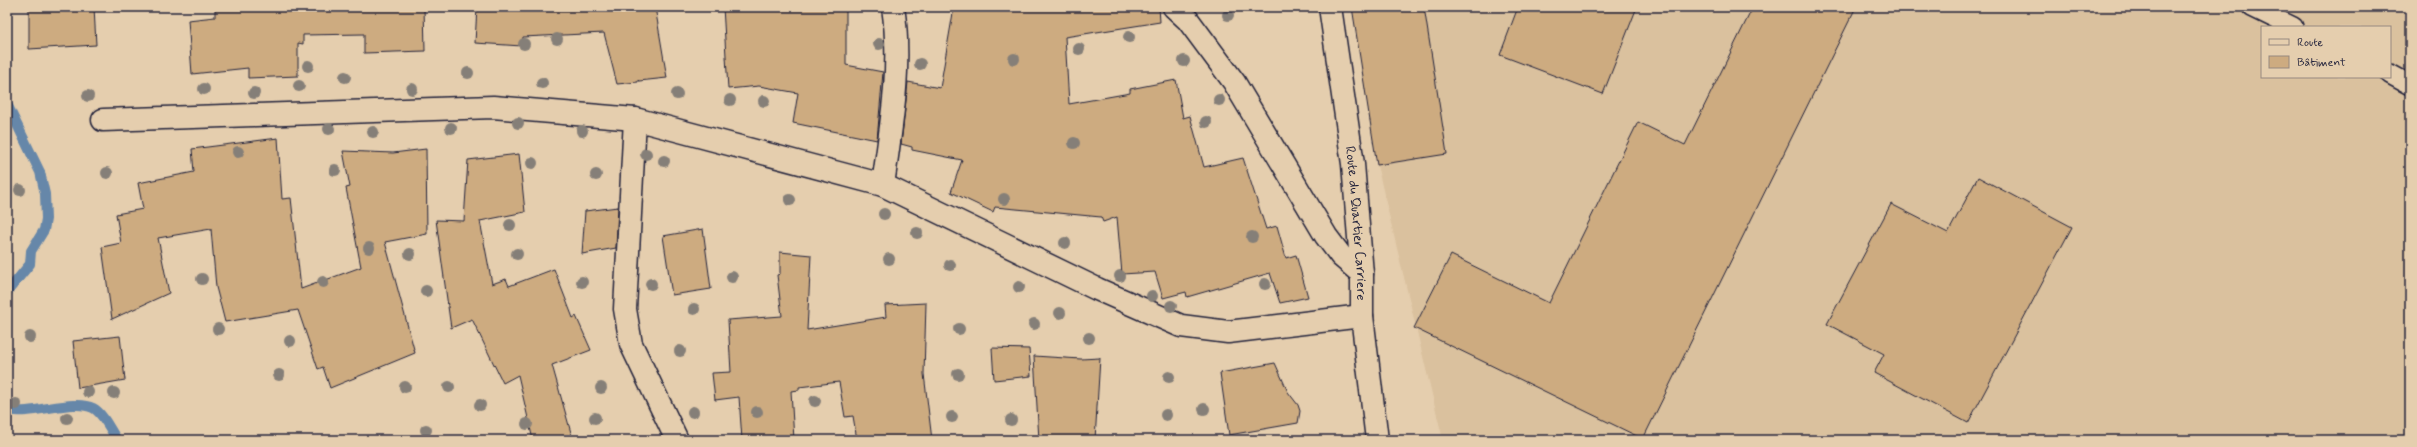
<svg xmlns="http://www.w3.org/2000/svg" width="2417" height="447" font-family="Mynerve,sans-serif">
<rect width="100%" height="100%" fill="#e5ceae"/>
<filter id="ink" filterUnits="userSpaceOnUse"><feTurbulence type="fractalNoise" baseFrequency=".025" numOctaves="2"/><feDisplacementMap in="SourceGraphic" scale="8" xChannelSelector="R" yChannelSelector="G"/><feConvolveMatrix kernelMatrix="1 2 1 2 8 2 1 2 1" color-interpolation-filters="sRGB"/></filter>
<g filter="url(#ink)">
<path fill="#dac19e" fill-rule="evenodd" d="M1352 7H2410V440H1443L1377 165ZM2262 27H2390V77H2262Z"/>
<g fill="none" stroke-linecap="round" stroke-linejoin="round">
<g stroke="#6687a9" stroke-width="10">
<path d="M7 104 40 172 45 194 46 219 44 230 31 251 30 264 7 292"/>
<path d="M7 410C32 416 73 398 93 408 103 413 111 431 117 440"/>
</g>
</g>
<g fill="#cdab80" stroke="#22223b">
<path d="M29 7H94L96 45 29 49Z"/>
<path d="M215 7H424L425 51 364 53V34L303 35V44L298 43V76L248 78V68L192 74 188 20 215 17Z"/>
<path d="M477 7H655L667 78 639 81 638 80V82L617 84 604 33 523 37 522 46 475 43Z"/>
<path d="M723 7H846V65L883 72 877 140 793 123 798 93 759 86 728 89Z"/>
<path d="M952 7H1159L1160 22 1065 37 1069 104 1130 93V89L1176 80 1183 118 1190 116 1204 167 1243 158 1266 229 1277 226 1286 258 1296 255 1308 297 1280 303 1270 273 1187 297 1186 292 1163 298 1155 272 1122 274 1117 217 1103 222 1101 217 995 207 993 212 951 192 962 160 912 150V147L901 144 908 82 940 88 953 13Z"/>
<path d="M1352 7H1424L1447 154 1377 165Z"/>
<path d="M1518 7H1637L1603 94 1500 55Z"/>
<path d="M1753 7H1856L1643 439 1414 328 1451 255 1549 303 1638 122 1685 145Z"/>
<path d="M278 138 282 199 291 198 301 289 361 267 346 188 350 187 343 151 393 153 426 149 427 234 385 242 415 353 330 388 323 367 318 369 298 310 225 322 216 287 211 229 158 238 169 293 112 319 102 247 121 243 116 214 143 209 138 183 194 172 192 149Z"/>
<path d="M519 154 525 212 480 221 492 284 506 279 509 286 554 269 573 318 576 316 591 350 552 365 573 440H533L518 375 503 383 472 319 451 328 436 220 464 221 468 160Z"/>
<path d="M1978 177 2072 227 1968 423 1874 373 1884 354 1827 324 1891 204 1948 233Z"/>
<path d="M618 207 616 248 582 254 585 211Z"/>
<path d="M703 229 711 289 672 295 663 236Z"/>
<path d="M780 252 811 255 807 330 886 317 885 305 926 303 924 374 932 440H857L853 416 845 417 839 382 799 387V390L791 391 794 440H742L739 397 715 400 712 373 731 372 728 320 782 316 777 275 780 274Z"/>
<path d="M120 336 125 380 78 388 73 341Z"/>
<path d="M992 348 1029 349 1031 376 994 380Z"/>
<path d="M1034 356 1081 359 1100 358 1095 440H1039Z"/>
<path d="M1275 363 1288 392 1298 405 1300 411 1298 423 1229 435 1220 373Z"/>
</g>
<g fill="none" stroke-linecap="round" stroke-linejoin="round">
<g stroke="#22223b" stroke-width="22">
<g id="service">
<path d="M2252 7 2293 27"/>
<path d="M2390 74 2410 85"/>
</g>
</g>
<g stroke="#22223b" stroke-width="25">
<g id="minor">
<path d="M1174 7 1188 20 1234 82 1326 236 1341 256 1362 274"/>
<path id="s1" d="M1330 7 1353 164 1362 274V316L1377 440"/>
<path d="M635 119 625 309 631 344 677 440"/>
<path d="M103 120 493 107 635 119 883 185 1097 289 1181 326 1228 332 1362 316"/>
<path d="M883 185C891 126 902 66 893 7"/>
</g>
</g>
<use href="#service" stroke="#e5ceae" stroke-width="19"/>
<use href="#minor" stroke="#e5ceae" stroke-width="22"/>
</g>
<g fill="#857f78">
<circle cx="1228" cy="15" r="6"/>
<circle cx="1129" cy="37" r="6"/>
<circle cx="557" cy="39" r="6"/>
<circle cx="524" cy="44" r="6"/>
<circle cx="879" cy="44" r="6"/>
<circle cx="1079" cy="49" r="6"/>
<circle cx="1014" cy="59" r="6"/>
<circle cx="1184" cy="61" r="6"/>
<circle cx="920" cy="64" r="6"/>
<circle cx="308" cy="66" r="6"/>
<circle cx="468" cy="73" r="6"/>
<circle cx="345" cy="77" r="6"/>
<circle cx="542" cy="83" r="6"/>
<circle cx="299" cy="86" r="6"/>
<circle cx="204" cy="89" r="6"/>
<circle cx="412" cy="89" r="6"/>
<circle cx="254" cy="93" r="6"/>
<circle cx="677" cy="94" r="6"/>
<circle cx="88" cy="96" r="6"/>
<circle cx="730" cy="100" r="6"/>
<circle cx="1219" cy="100" r="6"/>
<circle cx="764" cy="101" r="6"/>
<circle cx="1206" cy="122" r="6"/>
<circle cx="518" cy="123" r="6"/>
<circle cx="451" cy="128" r="6"/>
<circle cx="329" cy="129" r="6"/>
<circle cx="582" cy="131" r="6"/>
<circle cx="373" cy="132" r="6"/>
<circle cx="1074" cy="143" r="6"/>
<circle cx="238" cy="152" r="6"/>
<circle cx="646" cy="154" r="6"/>
<circle cx="664" cy="161" r="6"/>
<circle cx="532" cy="163" r="6"/>
<circle cx="335" cy="170" r="6"/>
<circle cx="107" cy="173" r="6"/>
<circle cx="596" cy="175" r="6"/>
<circle cx="20" cy="190" r="6"/>
<circle cx="1004" cy="199" r="6"/>
<circle cx="790" cy="200" r="6"/>
<circle cx="884" cy="214" r="6"/>
<circle cx="510" cy="225" r="6"/>
<circle cx="917" cy="233" r="6"/>
<circle cx="1252" cy="237" r="6"/>
<circle cx="1065" cy="243" r="6"/>
<circle cx="369" cy="248" r="6"/>
<circle cx="410" cy="254" r="6"/>
<circle cx="517" cy="254" r="6"/>
<circle cx="889" cy="259" r="6"/>
<circle cx="950" cy="265" r="6"/>
<circle cx="1120" cy="276" r="6"/>
<circle cx="732" cy="277" r="6"/>
<circle cx="202" cy="279" r="6"/>
<circle cx="323" cy="282" r="6"/>
<circle cx="582" cy="282" r="6"/>
<circle cx="651" cy="284" r="6"/>
<circle cx="1265" cy="284" r="6"/>
<circle cx="1019" cy="287" r="6"/>
<circle cx="426" cy="291" r="6"/>
<circle cx="1152" cy="296" r="6"/>
<circle cx="1171" cy="306" r="6"/>
<circle cx="694" cy="309" r="6"/>
<circle cx="1060" cy="313" r="6"/>
<circle cx="1034" cy="324" r="6"/>
<circle cx="218" cy="329" r="6"/>
<circle cx="959" cy="329" r="6"/>
<circle cx="30" cy="337" r="6"/>
<circle cx="1089" cy="338" r="6"/>
<circle cx="290" cy="341" r="6"/>
<circle cx="680" cy="351" r="6"/>
<circle cx="958" cy="374" r="6"/>
<circle cx="279" cy="375" r="6"/>
<circle cx="1169" cy="377" r="6"/>
<circle cx="405" cy="387" r="6"/>
<circle cx="449" cy="387" r="6"/>
<circle cx="601" cy="388" r="6"/>
<circle cx="88" cy="392" r="6"/>
<circle cx="114" cy="393" r="6"/>
<circle cx="815" cy="401" r="6"/>
<circle cx="16" cy="404" r="6"/>
<circle cx="480" cy="405" r="6"/>
<circle cx="1204" cy="409" r="6"/>
<circle cx="693" cy="412" r="6"/>
<circle cx="757" cy="412" r="6"/>
<circle cx="1166" cy="415" r="6"/>
<circle cx="952" cy="417" r="6"/>
<circle cx="67" cy="418" r="6"/>
<circle cx="595" cy="418" r="6"/>
<circle cx="1011" cy="420" r="6"/>
<circle cx="527" cy="424" r="6"/>
<circle cx="426" cy="430" r="6"/>
</g>
</g>
<g text-anchor="middle" stroke-width="4" stroke-linejoin="round" paint-order="stroke">
<g font-size="14" fill="#22223b" stroke="#e5ceae">
<text dy="5" stroke="none"><textPath href="#s1" startOffset="218">Route du Quartier Carriere</textPath></text>
</g>
</g>
<rect width="2417" height="447" fill="none" stroke="#e5ceae" stroke-width="24"/>
<rect x="12" y="12" width="2393" height="423" fill="none" stroke="#22223b" stroke-width="1.5" filter="url(#ink)"/>
<rect x="2261" y="26" width="130" height="52" fill="#e5ceae" stroke="#978980"/>
<rect x="2269" y="39" width="20" height="6" fill="#e5ceae" stroke="#978980"/>
<text x="2297" y="46" font-size="12" fill="#22223b">Route</text>
<rect x="2269" y="56" width="20" height="12" fill="#cdab80" stroke="#978980"/>
<text x="2297" y="66" font-size="12" fill="#22223b">Bâtiment</text>
</svg>
